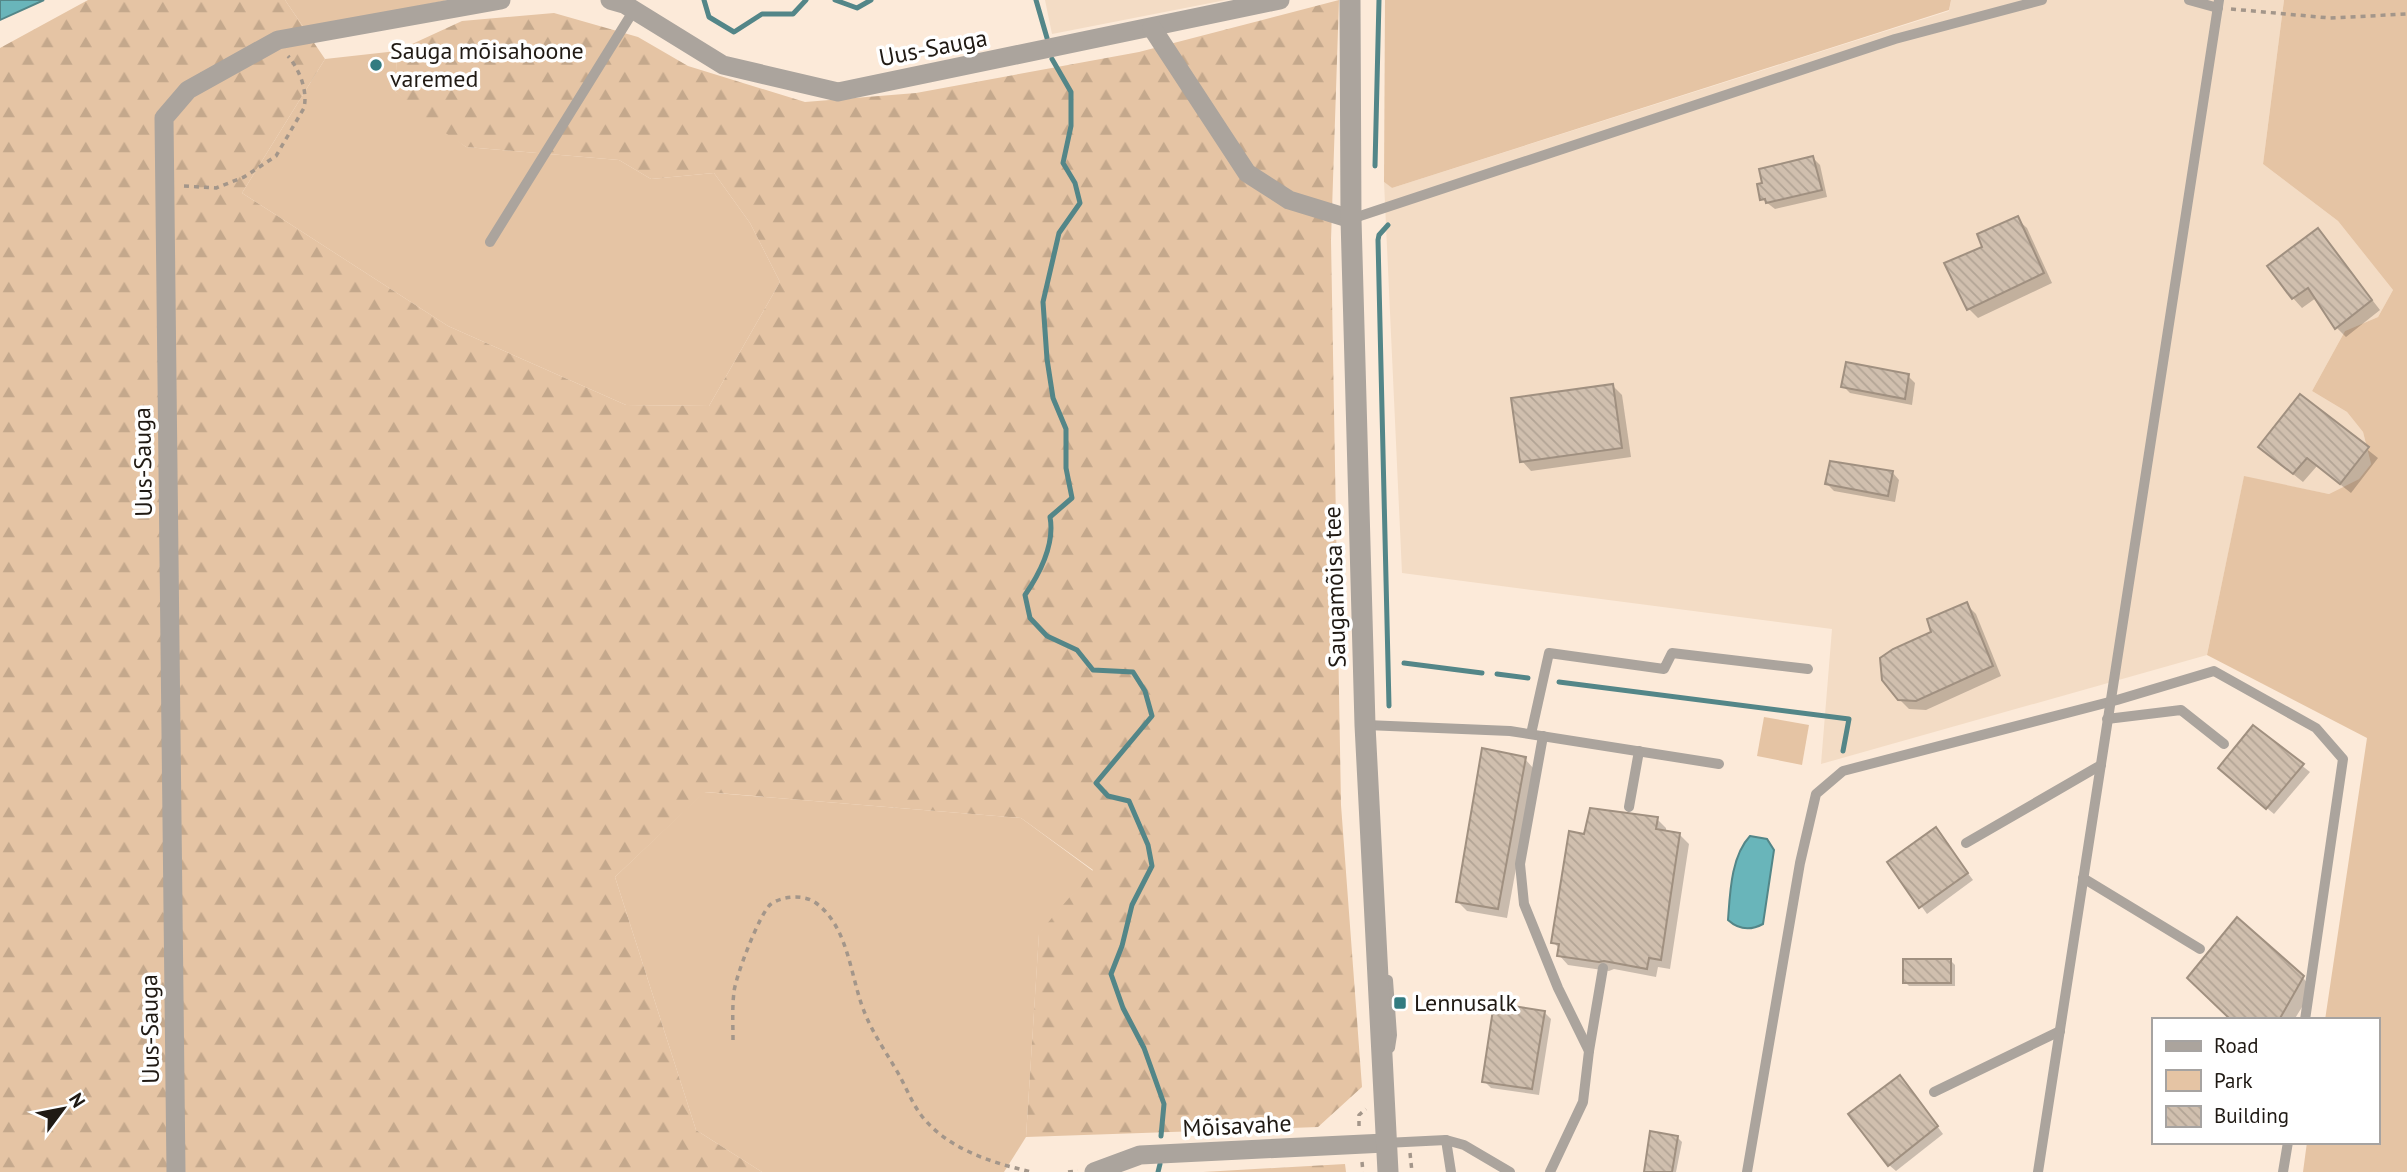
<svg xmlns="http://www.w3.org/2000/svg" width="2407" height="1172" font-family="'PT Sans',sans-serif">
<defs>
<pattern id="forest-firs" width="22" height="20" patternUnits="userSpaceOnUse" patternTransform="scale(1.75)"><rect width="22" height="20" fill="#e5c4a4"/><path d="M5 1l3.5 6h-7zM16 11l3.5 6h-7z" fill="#c4a88c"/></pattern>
<pattern id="building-back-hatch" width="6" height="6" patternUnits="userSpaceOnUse" patternTransform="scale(1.75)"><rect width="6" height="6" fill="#d0bfae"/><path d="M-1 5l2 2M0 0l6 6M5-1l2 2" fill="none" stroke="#b2a495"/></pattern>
</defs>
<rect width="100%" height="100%" fill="#fcead9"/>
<g fill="#f3dcc5">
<path d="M1045 0H1226L1052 34Z"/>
<path d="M1951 0H2284L2263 164 2338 221 2393 290 2378 317 2345 331 2312 391 2347 412 2363 432 2371 464 2359 479 2329 494 2244 477 2207 655 1821 764 1832 629 1402 573 1384 182 1392 188 1949 11Z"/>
</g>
<g fill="#e5c4a4">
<path d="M285 0H449L304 28Z"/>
<path d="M1385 0H1951L1949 10 1392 188 1384 182Z"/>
<path d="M2284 0H2407V1172H2303L2307 1142H2377V1020H2325L2367 738 2207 655 2244 476 2329 494 2359 479 2371 464 2363 432 2347 412 2312 391 2345 331 2378 317 2393 290 2338 221 2263 164Z"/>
<path d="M397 51 395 91 466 147 619 160 651 179 714 173 750 223 780 282 709 406 626 405 448 326 242 193 325 59Z"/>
<path d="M1764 717 1809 725 1802 765 1757 756Z"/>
<path d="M704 792 1021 818 1093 871 1039 934 1026 1137 1004 1172H762L696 1130 615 877Z"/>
</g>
<g fill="url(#forest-firs)">
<path d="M88 0H285L325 59 242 193 448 326 626 405 709 406 780 282 750 223 714 173 651 179 619 160 466 147 428 121 395 91 397 51 462 21 554 13 638 37 688 66 805 102 916 93 1139 52 1339 0 1331 240 1341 805 1362 1087 1318 1127 1026 1137 1039 933 1093 870 1021 818 705 792 615 877 696 1130 762 1172H0V48Z"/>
<path d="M1345 1164 1346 1172H1203Z"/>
</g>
<g fill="#69b5ba" stroke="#538688" stroke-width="2">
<path d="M0 0H44L0 20Z"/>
<path d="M1750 836 1767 839 1774 850 1763 924C1750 931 1739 930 1728 920 1730 893 1731 856 1750 836Z"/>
</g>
<g fill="#0003">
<path d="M1813 158 1820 165 1827 197 1775 209 1762 199Z"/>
<path d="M2017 219 2027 228 2052 283 1978 318 1969 309 1984 248Z"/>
<path d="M2318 230 2380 310 2346 337 2337 328 2316 298 2302 308 2293 298Z"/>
<path d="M1908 376 1915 383 1912 405 1850 393 1843 386Z"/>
<path d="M1613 386 1622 395 1631 457 1531 471 1522 461Z"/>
<path d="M2301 397 2378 458 2351 493 2317 466 2303 482 2270 456Z"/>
<path d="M1893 473 1899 480 1895 502 1834 491 1827 484Z"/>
<path d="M1966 604 1976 614 2001 676 1926 710 1909 709 1899 699 1933 633Z"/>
<path d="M2253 727 2310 772 2274 814 2227 775Z"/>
<path d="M1525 759 1534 769 1507 918 1467 911 1458 902Z"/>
<path d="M1657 819 1666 828V833L1680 835 1689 844 1670 969 1658 967 1656 977 1614 969 1609 971 1568 965 1559 955 1560 949 1553 942 1586 836Z"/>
<path d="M1936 830 1973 880 1927 914 1889 862Z"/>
<path d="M1950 960 1955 965V986H1909L1905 982Z"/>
<path d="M2303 978 2312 988V991L2294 1020H2233Z"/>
<path d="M1544 1012 1551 1019 1539 1095 1491 1088 1484 1081Z"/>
<path d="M1906 1084 1943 1134 1896 1171 1889 1165Z"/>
<path d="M1677 1137 1682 1142 1676 1172H1645Z"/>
</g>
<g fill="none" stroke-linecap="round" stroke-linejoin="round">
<g stroke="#538688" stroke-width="5">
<path d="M704 0 709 17 734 32 762 14H793L806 0"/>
<path d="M835 0 857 8 871 0"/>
<path d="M1036 0 1047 38"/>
<path d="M1052 59 1071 92V126L1063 163 1075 183 1080 203 1059 233 1043 302 1047 359 1053 398 1066 429V468L1072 498 1050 517C1055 544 1040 573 1025 595L1030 618 1047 636 1077 650 1093 670 1133 672 1145 691 1152 716 1096 783 1108 796 1129 801 1148 845 1152 866 1132 905 1122 946 1111 974 1123 1008 1144 1048 1164 1104 1161 1136"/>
<path d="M1375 166 1379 0"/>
<path d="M1388 225 1379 235 1378 240 1389 706"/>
<path d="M1404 663 1482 673"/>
<path d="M1497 674 1528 678"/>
<path d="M1559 682 1849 719 1843 751"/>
<path d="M1158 1172 1160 1164"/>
</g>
</g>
<g fill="url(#building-back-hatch)" stroke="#a09080" stroke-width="2">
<path d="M1813 156 1822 190 1766 203 1765 199 1760 200 1757 184 1762 183 1759 169Z"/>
<path d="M2018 216 2044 273 1967 310 1944 263 1982 247 1977 234Z"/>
<path d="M2318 228 2372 300 2335 329 2308 288 2292 299 2267 266Z"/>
<path d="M1846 362 1909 374 1905 399 1841 387Z"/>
<path d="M1613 384 1622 448 1520 462 1511 398Z"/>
<path d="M2300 394 2369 447 2340 484 2307 458 2293 474 2258 447Z"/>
<path d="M1830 461 1893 471 1888 496 1825 484Z"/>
<path d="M1967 602 1993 666 1916 701 1898 700 1882 680 1880 658 1893 649 1931 632 1927 619Z"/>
<path d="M2253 725 2304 764 2266 809 2218 768Z"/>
<path d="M1482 748 1526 757 1498 909 1456 902Z"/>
<path d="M1590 808 1658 817 1656 829 1680 833 1661 960 1649 958 1647 969 1604 961 1599 962 1557 956 1559 944 1551 943 1569 831 1584 834Z"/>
<path d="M1936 827 1968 873 1919 908 1887 862Z"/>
<path d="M2237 917 2304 976 2279 1020H2231L2187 978Z"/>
<rect x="1903" y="959" width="48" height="24"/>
<path d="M1494 1003 1545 1011 1532 1089 1482 1082Z"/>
<path d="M1900 1075 1938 1126 1888 1166 1848 1114Z"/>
<path d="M1650 1131 1678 1136 1672 1172H1644Z"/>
</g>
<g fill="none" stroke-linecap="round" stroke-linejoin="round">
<g stroke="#a3968a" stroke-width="3.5" stroke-dasharray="5 5" stroke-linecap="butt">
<path d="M2231 9 2330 18 2407 14"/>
<path d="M184 186 216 188 244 177 276 156 304 108C308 90 299 69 288 56"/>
<path d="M733 1040C733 1024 732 1008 734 992 735 978 760 912 771 904 782 896 804 894 816 903 844 924 849 962 858 993 867 1026 882 1045 898 1073 906 1087 912 1103 921 1115 947 1149 992 1163 1032 1172"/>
<path d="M1359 1126V1115L1366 1109"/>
<path d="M1410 1153 1412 1172"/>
<path d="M1362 1162 1363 1172"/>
<path d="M1068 1172 1078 1171"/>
</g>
<g stroke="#aba49d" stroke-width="10">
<path d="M2189 0 2218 8"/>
<path d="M1351 219 1895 39 2042 0"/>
<path d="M490 242 634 10"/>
<path d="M2107 719 2181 710 2224 744"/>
<path d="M1366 725 1510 731 1719 764"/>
<path d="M1531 734 1549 653 1664 669 1672 653 1808 669"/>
<path d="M1543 736 1520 864 1524 904 1558 988 1589 1051"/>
<path d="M1629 807 1639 751"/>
<path d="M1966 843 2101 765"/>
<path d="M2083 878 2200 949"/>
<path d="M1388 980 1392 1035 1390 1048"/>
<path d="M1934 1092 2060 1031"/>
<path d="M1446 1140 1451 1172"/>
<path d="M1385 1143 1446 1140 1464 1145 1510 1172"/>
<path d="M1550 1172 1583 1102 1589 1051 1603 968"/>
<path d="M1747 1172 1800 863 1816 794 1843 771 2117 700 2214 671 2316 728 2343 759 2305 1020"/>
<path d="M2038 1172 2219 0"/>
<path d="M2283 1172 2288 1142"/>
</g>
<g stroke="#aba49d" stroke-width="19">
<path d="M610 0 624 4 723 65 838 92 1280 0"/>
<path d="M1152 28 1247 173 1289 200 1351 219"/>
<path d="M176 1172 164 118 188 90 278 40 501 0"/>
<path d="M1094 1172 1140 1155 1385 1143"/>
</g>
<path stroke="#aba49d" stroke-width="21" d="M1350 0 1351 219 1365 725 1388 1172"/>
</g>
<g fill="#327b80" stroke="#fff" stroke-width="2.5">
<circle cx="376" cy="65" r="7"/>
<rect x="1393" y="996" width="14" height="14" rx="3.5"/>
</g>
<g text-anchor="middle" stroke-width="7" stroke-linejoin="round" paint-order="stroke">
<g font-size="24" fill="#201a14" stroke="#fff">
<text transform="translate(933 48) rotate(-11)" y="8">Uus-Sauga</text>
<text transform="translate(143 462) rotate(-91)" y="8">Uus-Sauga</text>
<text transform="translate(1335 587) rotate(-92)" y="8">Saugamõisa tee</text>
<text transform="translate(150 1029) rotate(-91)" y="8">Uus-Sauga</text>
<text transform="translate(1237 1126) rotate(-3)" y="8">Mõisavahe</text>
</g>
<g font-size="24" fill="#201a14" stroke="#fff" text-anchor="start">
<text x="390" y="59">Sauga mõisahoone<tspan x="390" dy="28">varemed</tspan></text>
<text x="1414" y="1011">Lennusalk</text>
</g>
</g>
<rect x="2152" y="1018" width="228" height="126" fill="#ffffff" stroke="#a6a3a1" stroke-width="2"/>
<rect x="2166" y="1041" width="35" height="10" fill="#aba49d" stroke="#a6a3a1" stroke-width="2"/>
<text x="2214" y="1053" font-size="21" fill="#201a14">Road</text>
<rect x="2166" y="1070" width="35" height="21" fill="#e5c4a4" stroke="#a6a3a1" stroke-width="2"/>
<text x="2214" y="1088" font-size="21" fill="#201a14">Park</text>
<rect x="2166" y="1106" width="35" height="21" fill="url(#building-back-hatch)" stroke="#a6a3a1" stroke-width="2"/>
<text x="2214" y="1123" font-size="21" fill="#201a14">Building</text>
<g transform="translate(63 1109) rotate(58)" stroke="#ffffff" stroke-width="5" paint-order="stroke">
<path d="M0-5L12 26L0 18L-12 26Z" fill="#201a14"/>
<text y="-10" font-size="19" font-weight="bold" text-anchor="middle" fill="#201a14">N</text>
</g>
</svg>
